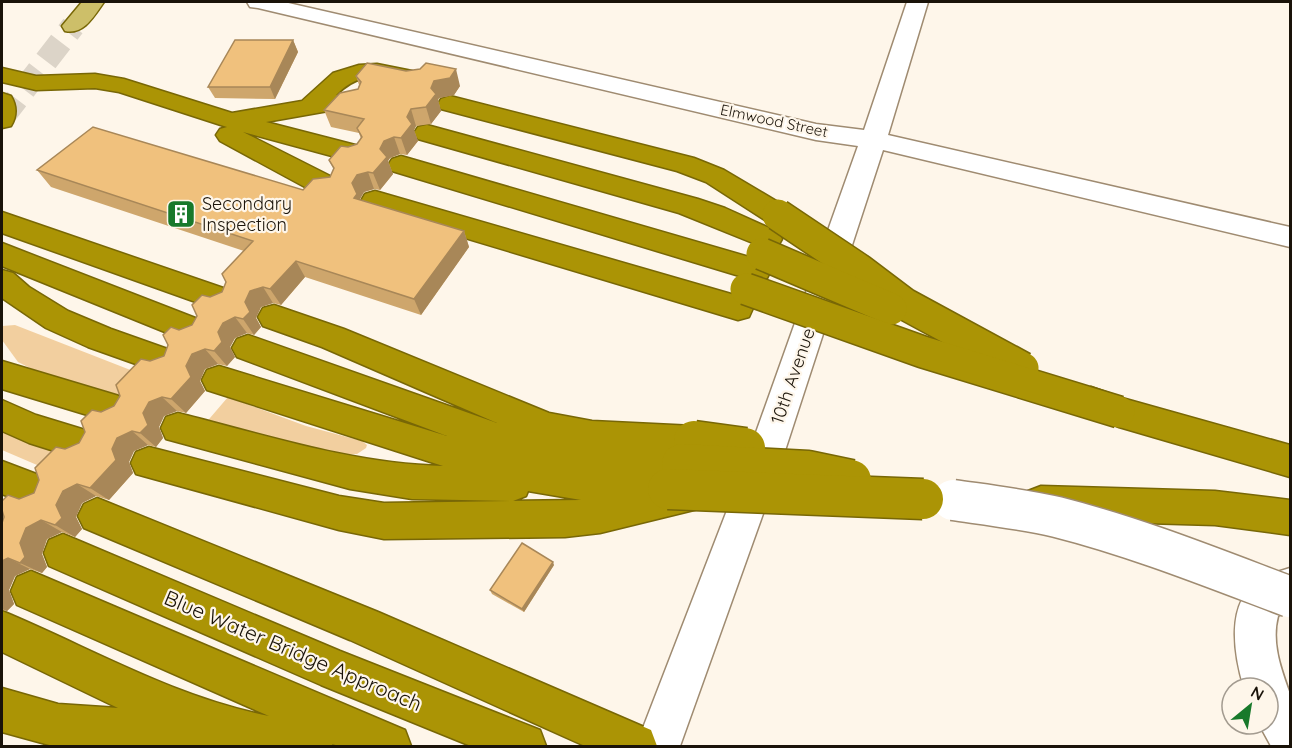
<svg xmlns="http://www.w3.org/2000/svg" width="1292" height="748" font-family="Quicksand,sans-serif">
<rect width="100%" height="100%" fill="#fef6ea"/>
<g fill="#f2cf9f">
<path d="M15 325 151 378 131 400 34 370 18 362 2 340V326Z"/>
<path d="M228 397 306 426 362 441 367 445 366 448 357 454 334 455 204 425Z"/>
<path d="M2 429 76 454 58 474 2 450Z"/>
</g>
<g fill="none" stroke-linecap="round" stroke-linejoin="round">
<path stroke="#dcd4c8" stroke-width="24" stroke-dasharray="24 12" stroke-linecap="butt" d="M2 118 73 26"/>
<g stroke="#9f8b71" stroke-width="3">
<g id="minor">
<path d="M247 2H284L816 124 864 130 907 2H928L888 135 1290 227V247L883 150 779 469 680 746H636L743 469 858 146 816 140 258 8 250 7Z"/>
<path d="M1290 568V608L1278 616C1271 643 1281 669 1290 694 1292 706 1290 733 1290 746H1271L1259 724H1268V688H1244C1234 655 1225 603 1259 580 1268 574 1280 571 1290 568Z"/>
</g>
</g>
<g stroke="#786706" stroke-width="3">
<path id="major" d="M82 2H104C94 16 84 35 65 31L62 26Z"/>
</g>
<g stroke="#786706" stroke-width="3">
<g id="highway">
<path d="M377 64 412 71 416 76 412 81C381 89 370 62 336 95L353 92 362 95 365 100 362 105 266 122 363 147 367 153 363 159 354 162 243 132 336 179 340 186 336 193 326 195 316 193 220 141 216 135 220 129 227 127 119 92 95 88 36 90 2 82V68L36 76 95 74 124 79 232 113 302 101 333 73 359 65Z"/>
<path d="M2 93 11 96C17 106 17 116 11 126L2 128Z"/>
<path d="M450 96 694 158 724 170 788 208 792 215 788 222 778 225 768 222 706 182 677 171 441 109 438 104 441 99Z"/>
<path d="M427 125 698 199 725 208 778 232 782 239 778 246 768 249 679 213 418 139 414 133 418 127Z"/>
<path d="M401 156 756 259 767 262 771 270 767 278 756 281 392 171 388 165 392 159Z"/>
<path d="M375 191 738 296 749 299 753 308 749 317 738 320 365 208 361 201 365 194Z"/>
<path d="M2 212 232 291 236 299 232 307 221 311 2 233Z"/>
<path d="M2 243 203 321 208 330 203 339 192 343 2 266Z"/>
<path d="M2 270 13 273 29 287 68 311 111 329 176 352 180 361 176 370 164 374 88 347 46 328 2 298Z"/>
<path d="M274 305 344 329 549 413 592 421 694 426 706 430 712 441 706 452 696 456 700 464 693 476 698 475 711 480 716 492 711 504 698 509 600 533 565 537 384 539 339 530 136 474 131 463 136 452 149 447 339 496 384 503 581 500 528 491 526 496 513 501 412 499 350 489 166 439 161 428 166 417 178 413C265 435 353 464 443 466L207 390 202 380 207 370 219 366 447 436 237 357 232 348 237 339 248 335 497 423 322 347 263 326 258 317 263 308Z"/>
<path d="M2 361 129 399 134 409 129 419 117 424 2 389Z"/>
<path d="M1091 387 1122 398 1290 445V477L1119 427 1079 411 1074 401 1079 391Z"/>
<path d="M2 400 36 415 95 433 101 444 95 455 83 460 29 443 2 431Z"/>
<path d="M2 461 52 480 57 492 52 504 39 509 2 494Z"/>
<path d="M1041 486 1215 491 1290 500V535L1215 525 1041 520 1028 515 1022 503 1028 491Z"/>
<path d="M97 498 378 612 651 730 657 746H585L350 640 84 528 78 516 84 504Z"/>
<path d="M63 534 340 651 540 730 546 746H471L321 685 49 566 44 553 49 540Z"/>
<path d="M31 571 405 730 411 746H339L332 744 333 746H53L2 732V688L58 704 118 708 2 652V611C91 648 173 697 269 716L17 605 11 591 17 577Z"/>
</g>
</g>
<use href="#minor" fill="#fff" fill-rule="evenodd"/>
<use href="#major" fill="#cdbf69" fill-rule="evenodd"/>
<use href="#highway" fill="#ab9405" fill-rule="evenodd"/>
<g stroke="#9f8b71" stroke-width="43" stroke-linecap="butt">
<path id="minor-bridge" d="M953 500C988 505 1023 509 1057 517 1136 537 1213 568 1290 597"/>
</g>
<g stroke="#786706" stroke-width="34" stroke-linecap="butt">
<g id="highway-bridge-far1">
<path d="M778 215 860 270 905 304 1023 368"/>
<path d="M762 254 891 309"/>
<path d="M746 289 923 352 1119 412"/>
</g>
</g>
<g stroke="#786706" stroke-width="43" stroke-linecap="butt">
<g id="highway-bridge">
<path d="M694 441 745 448"/>
<path d="M682 464 808 471 851 480"/>
<path d="M668 489 923 499"/>
</g>
</g>
<use href="#minor-bridge" stroke="#fff" stroke-width="40"/>
<use href="#highway-bridge-far1" stroke="#ab9405" stroke-width="31"/>
<use href="#highway-bridge" stroke="#ab9405" stroke-width="40"/>
</g>
<g fill="#cea66c">
<path d="M293 40 298 52 275 99 215 98 208 87Z"/>
<path d="M356 76 460 86 454 95 439 98 438 100 441 111 431 124 416 126 414 130 418 141 407 155 400 154 390 158 388 161 393 174 380 190 374 189 364 192 360 199V200L464 231 469 247 421 315 305 277 281 305 273 303 261 307 256 318 261 327 254 335 247 333 235 338 230 347 235 357 227 366 218 364 205 369 200 381 205 391 186 413 177 411 164 416 159 427 163 438 156 447 148 445 134 451 129 462 133 473 109 500 96 496 82 503 76 517 82 529 75 537 62 532 47 539 42 554 47 567 42 573 30 569 15 576 9 590 14 604 7 611 2 610V523L19 499 34 493 65 449 79 443 101 412 114 406 150 361 164 356 179 330 192 325 210 297 222 292 244 251 51 187 37 170 303 190 330 177 334 170 329 160 348 147 357 144 361 139 359 133 331 127 324 110 358 89 359 85Z"/>
<path d="M554 565 524 612 492 594 490 590Z"/>
</g>
<g fill="#a88758">
<path d="M293 40 298 52 275 99 270 87Z"/>
<path d="M456 69 460 86 454 95 439 98 438 100 441 111 431 124 426 107 431 88 434 81Z"/>
<path d="M411 109 416 126 414 130 418 141 407 155 401 138 407 117Z"/>
<path d="M394 137 400 154 390 158 388 161 393 174 380 190 373 173 380 149 384 141Z"/>
<path d="M368 172 374 189 364 192 360 199 365 210 354 198 352 183 357 175Z"/>
<path d="M464 231 469 247 421 315 414 299Z"/>
<path d="M296 261 305 277 281 305 270 289Z"/>
<path d="M263 287 273 303 261 307 256 318 261 327 254 335 243 319 245 302 250 291Z"/>
<path d="M235 317 247 333 235 338 230 347 235 357 227 366 214 351 218 332 223 323Z"/>
<path d="M205 349 218 364 205 369 200 381 205 391 186 413 171 399 192 354Z"/>
<path d="M162 397 177 411 164 416 159 427 163 438 156 447 140 433 143 413 149 402Z"/>
<path d="M132 431 148 445 134 451 129 462 133 473 109 500 90 488 117 438Z"/>
<path d="M77 484 96 496 82 503 76 517 82 529 75 537 55 525 56 505 63 491Z"/>
<path d="M41 520 62 532 47 539 42 554 47 567 42 573 20 563V543L26 528Z"/>
<path d="M8 558 30 569 15 576 9 590 14 604 7 611 2 609V561Z"/>
<path d="M553 562 554 565 524 612 522 609Z"/>
</g>
<g fill="#f0c17d" stroke="#a88758" stroke-width="1.5">
<path d="M235 40H293L270 87H208Z"/>
<path d="M367 63 406 71 420 69 426 63 456 69 450 78 434 81 431 88 436 94 426 107 411 109 407 117 412 124 401 138 394 137 384 141 380 149 387 157 373 173 368 172 357 175 352 183 357 194 354 198 464 231 414 299 296 261 270 289 263 287 250 291 245 302 250 312 243 319 235 317 223 323 218 332 222 342 214 351 205 349 192 354 186 366 191 377 171 399 162 397 149 402 143 413 148 425 140 433 132 431 117 438 112 449 116 460 90 488 77 484 63 491 56 505 62 518 55 525 41 520 26 528 20 543 25 557 20 563 8 558 2 561V523L4 517 2 510V501L8 495 19 499 34 493 39 480 35 468 56 447 65 449 79 443 85 432 81 421 92 410 101 412 114 406 120 396 116 385 141 359 150 361 164 356 168 345 163 335 171 327 179 330 192 325 197 316 192 305 202 295 210 297 222 292 226 282 222 274 253 241 37 170 93 127 303 190 313 179 330 177 334 168 329 160 341 146 348 147 357 144 362 137 357 128 364 119 324 110 340 93 358 89 361 82 356 76Z"/>
<path d="M522 543 553 562 522 609 490 590Z"/>
</g>
<defs>
<g id="building-square" transform="scale(1.5)"><rect x="-9" y="-9" width="18" height="18" rx="4" fill="#18792b" stroke="#fef6ea"/><path d="M-4-6H4V6H1V3H-1V6H-4ZM-2.5-4.3h1.7v1.8h-1.7ZM.8-4.3h1.7v1.8H.8ZM-2.5-1h1.7V.8h-1.7ZM.8-1h1.7V.8H.8Z" fill="#fff"/></g>
</defs>
<g fill-rule="evenodd">
<use href="#building-square" x="181" y="214"/>
</g>
<g text-anchor="middle" stroke-width="4.5" stroke-linejoin="round" paint-order="stroke">
<g font-size="15" fill="#1a1309" stroke="#fef6ea">
<text transform="translate(774 121) rotate(12)" y="5">Elmwood Street</text>
</g>
<g font-size="18" fill="#1a1309" stroke="#fef6ea" text-anchor="start">
<text x="202" y="210">Secondary<tspan x="202" dy="21">Inspection</tspan></text>
</g>
<g font-size="18" fill="#1a1309" stroke="#fef6ea">
<text transform="translate(793 376) rotate(-71)" y="6">10th Avenue</text>
</g>
<g font-size="21" fill="#1a1309" stroke="#fef6ea">
<text transform="translate(293 651) rotate(23)" y="7">Blue Water Bridge Approach</text>
</g>
</g>
<rect width="1292" height="748" fill="none" stroke="#1a1309" stroke-width="6"/>
<g transform="translate(1250 706) rotate(30)"><circle r="28" fill="#fef6ea" stroke="#a39b90" stroke-width="1.5"/>
<path d="M0-4.5L10 22L0 15L-10 22Z" fill="#18792b"/>
<text y="-9" font-size="16" font-weight="bold" text-anchor="middle" fill="#1a1309">N</text>
</g>
</svg>
